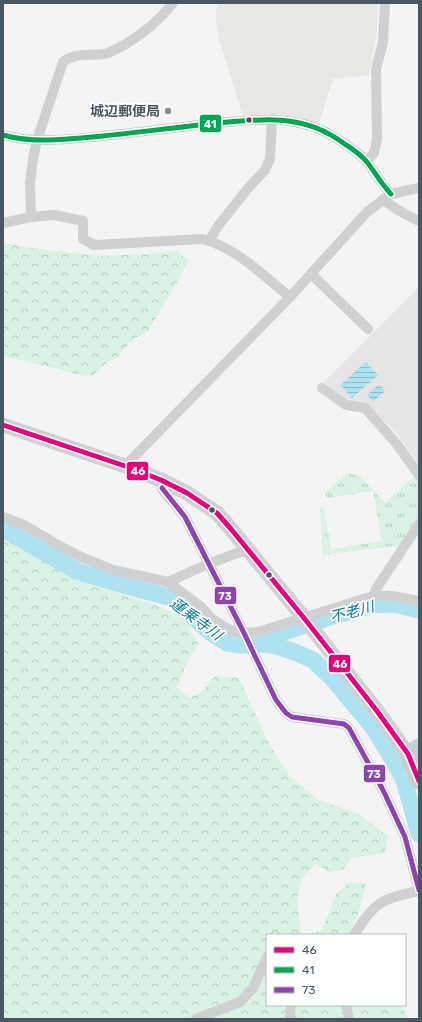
<svg xmlns="http://www.w3.org/2000/svg" width="422" height="1022" font-family="Rubik,'Noto Sans JP',sans-serif">
<defs>
<pattern id="grass-tufts" width="24" height="20" patternUnits="userSpaceOnUse"><rect width="24" height="20" fill="#d9f2e3"/><path d="M3 7l-1-3M5 7V3M7 7l1-3M15 17l-1-3M17 17v-4M19 17l1-3" fill="none" stroke="#b2c7bb"/></pattern>
<pattern id="forest-crowns" width="20" height="18" patternUnits="userSpaceOnUse"><rect width="20" height="18" fill="#d9f2e3"/><path d="M2 6a3 3 0 1 1 6 0M12 15a3 3 0 1 1 6 0" fill="none" stroke="#b2c7bb"/></pattern>
<pattern id="water-rules" width="6" height="5" patternUnits="userSpaceOnUse"><rect width="6" height="5" fill="#aee2f0"/><path d="M0 2.5h6" fill="none" stroke="#90bac6"/></pattern>
</defs>
<rect width="100%" height="100%" fill="#f4f4f4"/>
<path fill="#e8e7e3" d="M218 3H378L377 30 369 75 333 79 318 126 243 116 219 39 216 21V12Z"/>
<path fill="#e6e5e6" d="M419 287V465L396 432 367 404 350 403 324 382Z"/>
<path fill="url(#grass-tufts)" d="M347 473 360 476 385 503 417 474 419 476V520L402 545 323 555 320 506 324 509 331 549 382 541 373 491 327 498 325 493Z"/>
<g fill="url(#forest-crowns)">
<path d="M10 244 47 250 101 256 148 254 176 250 188 260 181 276 148 331 132 340 117 358 108 362 92 376 78 374 3 356V245Z"/>
<path d="M3 530 74 577 103 589 153 604 184 618 198 644 185 667 177 688 190 698 202 692 215 676 239 678 269 744 289 775 317 799 359 814 388 836 385 853 351 858 343 870 329 872 316 864 302 878 297 899 301 935H267V1005H401L409 1019H3Z"/>
<path d="M350 882 366 883 359 912 351 928 363 935H305L322 930 336 894Z"/>
</g>
<g fill="url(#water-rules)">
<path d="M366 362 378 375 352 398 340 385Z"/>
<path d="M379 384 385 391 373 402 367 395Z"/>
</g>
<g fill="none" stroke-linecap="round" stroke-linejoin="round">
<g stroke="#aee2f0" stroke-width="17">
<path d="M3 529 77 571 112 582 172 598 210 632 227 643 241 645 266 644 280 647 297 653 313 660 333 679 372 726 389 753 404 780 419 834"/>
<path d="M266 644 278 634 333 616 373 605 394 604 419 610"/>
</g>
<g stroke="#ced0d2" stroke-width="10">
<path d="M3 135C35 144 70 139 103 136 141 132 179 127 218 123 259 119 299 114 336 138 346 145 359 152 367 162 375 172 381 184 391 194"/>
<path d="M366 161 374 153 377 139 376 69 383 42 385 3"/>
<path d="M383 199C394 209 406 215 419 221"/>
<path d="M31 217 30 183 33 159 37 140 63 62C74 52 90 56 104 54 111 53 118 48 124 45 143 34 159 21 173 3"/>
<path d="M3 223 31 217 54 215 83 221V239L94 245 202 239C236 247 263 276 290 297"/>
<path d="M209 241 218 226 249 187 265 170 270 159 272 119"/>
<path d="M311 274 368 329"/>
<path d="M322 388 346 405 365 408 396 443 419 475"/>
<path d="M125 466 290 297 367 212 391 194 419 188"/>
<path d="M161 480 162 489 185 517 244 633 276 700 286 713 292 717 344 724 349 728 383 790 405 837 419 890"/>
<path d="M3 517 26 526 56 544 81 557 113 570 168 582 200 606 212 619 230 630 244 633 258 632 373 596H392L419 601"/>
<path d="M168 582 208 564 248 549"/>
<path d="M373 596 376 589 419 524"/>
<path d="M354 935C375 902 380 899 419 891"/>
<path d="M291 1005 290 1017 292 1019"/>
<path d="M346 1005 349 1019"/>
<path d="M196 1019 240 1002 253 988 267 957"/>
</g>
<path stroke="#ced0d4" stroke-width="15" d="M3 425 125 466 161 480 187 493 217 513 231 529 304 618 377 711 408 754"/>
<path stroke="#caced1" stroke-width="17" d="M419 747 408 754 419 781"/>
<g stroke="#fff" stroke-width="8">
<path id="bus-1" d="M3 425 125 466 161 480 187 493 217 513 231 529 304 618 377 711 408 754 419 781"/>
</g>
<g stroke="#fff" stroke-width="8">
<path id="bus-2" d="M3 135C35 144 70 139 103 136 141 132 179 127 218 123 259 119 299 114 336 138 346 145 359 152 367 162 375 172 381 184 391 194"/>
</g>
<g stroke="#fff" stroke-width="8">
<path id="bus-3" d="M162 488 185 517 244 633 276 700 286 713 292 717 344 724 349 728 383 790 405 837 419 890"/>
</g>
<use href="#bus-1" stroke="#e5007d" stroke-width="5"/>
<use href="#bus-2" stroke="#00a651" stroke-width="5"/>
<use href="#bus-3" stroke="#8e44ad" stroke-width="5"/>
</g>
<circle fill="#868d94" stroke="#fff" stroke-width="1.5" cx="168" cy="111" r="4"/>
<g fill="#4a5661" stroke="#fff" stroke-width="1.5">
<circle cx="249" cy="120" r="3.5"/>
<circle cx="212" cy="510" r="3.5"/>
<circle cx="269" cy="575" r="3.5"/>
</g>
<g text-anchor="middle" stroke-width="3.5" stroke-linejoin="round" paint-order="stroke">
<g font-size="14" font-weight="bold" fill="#4a5661" stroke="#fff" text-anchor="end">
<text x="160" y="116">城辺郵便局</text>
</g>
<g font-size="15" font-style="italic" fill="#0c7c9b" stroke="#fff">
<text transform="translate(352 612) rotate(-15)" y="5">不老川</text>
<text transform="translate(196 619) rotate(37)" y="5">蓮乗寺川</text>
</g>
</g>
<g stroke="#fff" stroke-width="1.5">
<rect x="199" y="114" width="23" height="19" rx="4" fill="#00a651"/>
<rect x="126" y="461" width="23" height="20" rx="4" fill="#e5007d"/>
<rect x="214" y="586" width="23" height="19" rx="4" fill="#8e44ad"/>
<rect x="328" y="654" width="23" height="19" rx="4" fill="#e5007d"/>
<rect x="363" y="764" width="23" height="19" rx="4" fill="#8e44ad"/>
</g>
<g font-size="11" text-anchor="middle" font-weight="bold" fill="#fff">
<text x="210" y="128">41</text>
<text x="138" y="475">46</text>
<text x="225" y="600">73</text>
<text x="340" y="668">46</text>
<text x="374" y="778">73</text>
</g>
<rect width="422" height="1022" fill="none" stroke="#4a5661" stroke-width="8"/>
<rect x="266" y="934" width="140" height="72" fill="#ffffff" stroke="#b7bbc0"/>
<rect x="274" y="947" width="20" height="6" fill="#e5007d" stroke="#b7bbc0"/>
<text x="302" y="954" font-size="12" fill="#4a5661">46</text>
<rect x="274" y="967" width="20" height="6" fill="#00a651" stroke="#b7bbc0"/>
<text x="302" y="974" font-size="12" fill="#4a5661">41</text>
<rect x="274" y="987" width="20" height="6" fill="#8e44ad" stroke="#b7bbc0"/>
<text x="302" y="994" font-size="12" fill="#4a5661">73</text>
</svg>
